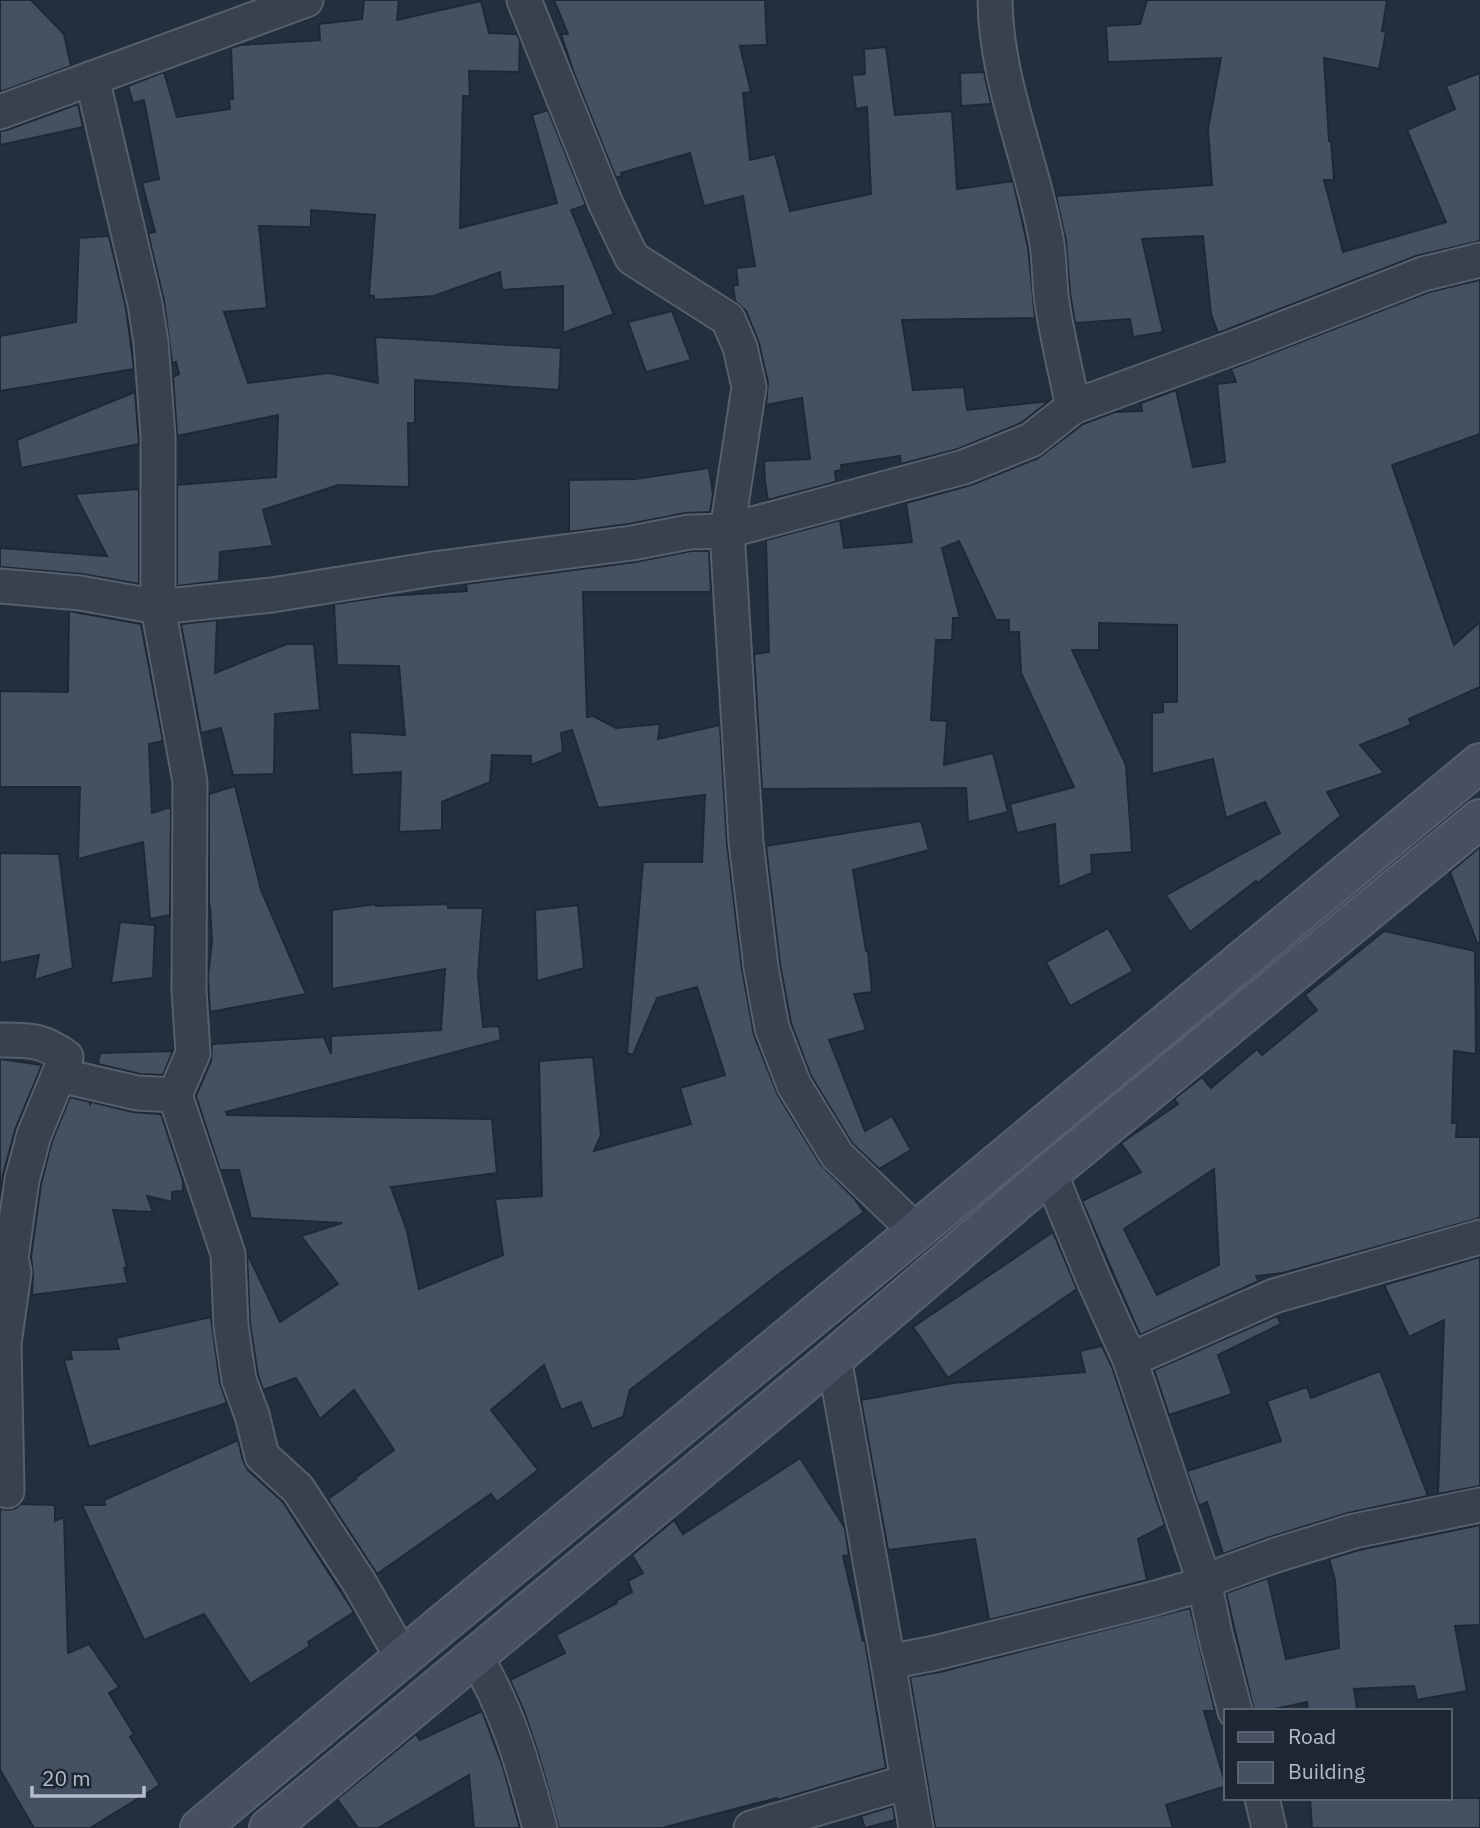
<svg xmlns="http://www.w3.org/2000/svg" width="1480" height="1828" font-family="'IBM Plex Sans',sans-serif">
<rect width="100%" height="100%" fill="#242f3e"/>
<g fill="#455162" stroke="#1f2835" stroke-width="2" fill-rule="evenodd">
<path d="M0 0H31L64 34 71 66 0 92Z"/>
<path d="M364 0H399L397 20 481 1 489 33 517 34 520 41 519 72 469 71 470 96H463L460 228 557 203 532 115 548 110 586 205 571 210 614 314 563 333V286L502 290 500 272 434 296 374 300V296L369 295 375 215 311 210V227L259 226 267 308 224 312 248 383 329 373 378 383 375 337 561 348 559 390 415 380V423H408L409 487 338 485 263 510 273 546 220 552 219 581 177 586V485L276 477 278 415 177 436 173 377 179 374 176 362 172 363 164 301 148 233 155 232 142 183 159 179 144 100 133 103 128 86 164 72 177 117 230 109 229 99H233L231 48 240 45 320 40 319 24 362 19Z"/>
<path d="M554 0H765L767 45 740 46 751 92 743 93 750 160 775 154 790 211 871 194 867 107 856 109 852 75 865 74 864 49 886 47 895 115 952 111 957 189 1013 181 1028 247 1035 318 902 320 913 390 964 387 967 410 1049 401 1021 423 958 449 901 464 900 456 841 465 842 470 835 471 836 482 768 500 765 482 764 461 810 459 802 398 766 405 768 383 759 343 746 311 735 301 733 285H738L736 268 755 266 743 196 704 206 690 153 621 173 622 176 616 178 575 76 561 34H568Z"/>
<path d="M1147 0H1387L1382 31 1386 32 1379 69 1324 58 1329 141H1331L1334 180H1324L1343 252 1446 222 1407 130 1455 109 1446 86 1480 73V241L1416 256 1218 333 1211 314 1203 236 1142 239 1163 332 1133 337 1130 319 1075 323 1070 293 1066 241 1056 196 1212 185 1208 129 1221 58 1108 62 1106 26 1140 24Z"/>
<path d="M984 72 991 104 961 106 960 73Z"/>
<path d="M78 104 83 127 0 145V131L7 130Z"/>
<path d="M109 236 126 308 134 369 0 391V336L76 322 79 238Z"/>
<path d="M1480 280V434L1392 465 1454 645 1480 622V687L1409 719 1411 725 1360 745 1384 773 1327 792 1341 816 1258 883 1256 881 1190 932 1166 895 1280 833 1265 802 1226 818 1213 759 1152 774V713L1163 712V702H1177V625L1099 623V650H1072L1126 765 1132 852 1091 855 1092 873 1059 887 1055 824 1017 833 1010 804 1074 787 1021 673 1019 632H1009V620H996L959 541 942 548 960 618H953L952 640H936L931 720 947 721 944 765 993 753 1008 812 968 822 966 788 762 789 754 654 769 652 766 540 840 520 844 548 912 542 906 503 971 485 1038 458 1083 424 1115 412 1142 411 1141 403 1176 390 1193 467 1225 462 1217 384 1236 382 1231 369 1429 292Z"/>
<path d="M672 311 691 360 646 372 628 322Z"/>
<path d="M135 392 139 444 21 468 17 440Z"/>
<path d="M709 468 713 494 710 512 686 513 629 524 569 532V480L635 479Z"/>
<path d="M139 489V584L82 574 0 567V548L107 556 75 494Z"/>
<path d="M691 551H709L711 592H583L587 717 593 716 616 728 660 724 658 739 720 725 727 844 742 969 754 1035 778 1095 821 1165 853 1197 864 1212 779 1274 630 1390 623 1417 592 1429 581 1402 561 1410 544 1365 491 1410 538 1470 497 1502 491 1494 377 1574 328 1499 356 1479 355 1478 394 1450 354 1390 320 1419 296 1378 263 1390 258 1375 250 1324 247 1253 280 1322 338 1284 301 1236 342 1223 251 1218 239 1170H220L196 1096 211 1061 212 1044 324 1037 331 1054V1036L441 1030 445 969 332 989V910L376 904V906L448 904V908H483L478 974 483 1027 499 1026 501 1040 226 1112 227 1115 492 1119 497 1173 391 1187 407 1231 419 1289 503 1255 495 1199 542 1196 539 1061 593 1057 601 1135 594 1151 691 1124 680 1088 725 1075 697 987 657 998 633 1055 627 1053 643 862H702L705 795 598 808 572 730 561 733 563 752 531 765V756L492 755 490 782 442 802V830L399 832 401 772 352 775 350 732 405 735 399 666 337 665 334 604 387 596 467 591 466 584 635 562Z"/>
<path d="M69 611 141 624 163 741 149 744 152 813 171 807 170 915 150 919 143 842 78 859 80 787H0V691L68 692Z"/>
<path d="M217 620 215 673 287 644H314L320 710 275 714 274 774 233 775 221 728 201 733 181 624Z"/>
<path d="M235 786 261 890 306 994 210 1012 208 977 212 941 210 906H209V794Z"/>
<path d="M921 821 929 850 853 870 866 951H868L872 992 854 994 866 1030 829 1040 865 1131 892 1116 911 1150 879 1169 852 1143 811 1076 791 1023 780 964 766 846Z"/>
<path d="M1480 847V943H1477L1450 872Z"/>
<path d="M0 853 59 854 73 968 34 980 39 955 0 963Z"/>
<path d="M578 905 584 968 537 981 535 910Z"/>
<path d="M120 922 155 925 153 978 111 983Z"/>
<path d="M1108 928 1133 971 1070 1006 1046 962Z"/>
<path d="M1384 931 1475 951 1476 1054 1454 1051 1452 1123H1457L1456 1137H1480V1218L1283 1273 1256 1276 1259 1281 1140 1335 1082 1201 1141 1172 1121 1143 1178 1104 1174 1099 1202 1077 1211 1088 1257 1049 1262 1055 1317 1010 1305 995ZM1214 1169 1219 1265 1157 1295 1124 1229Z"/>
<path d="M173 1051 163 1075 140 1074 98 1064 100 1053Z"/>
<path d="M0 1059 42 1065 15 1130 3 1175 0 1198Z"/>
<path d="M70 1097 90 1102V1104L92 1102 133 1112 161 1114 183 1181V1191L172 1192V1202L147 1196 153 1212 113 1210 127 1267 124 1268 128 1283 32 1295 33 1274 31 1257 41 1184 52 1141Z"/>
<path d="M1053 1232 1077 1289 948 1378 913 1327Z"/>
<path d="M1480 1257V1486L1438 1494 1444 1320 1409 1337 1384 1285Z"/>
<path d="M1277 1316 1281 1324 1218 1355 1232 1394 1169 1415 1154 1370Z"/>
<path d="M211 1317 220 1383 227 1403 89 1447 64 1360 72 1359 70 1350 119 1349 116 1338Z"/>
<path d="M1102 1346 1112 1367 1165 1525 1138 1539 1147 1580 989 1620 975 1539 888 1550 861 1400 953 1383 1085 1372 1080 1351Z"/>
<path d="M1380 1371 1428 1496 1348 1513 1270 1537 1223 1554 1207 1502 1199 1506 1187 1471 1281 1441 1267 1401 1307 1387 1311 1398Z"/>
<path d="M238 1440 243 1461 248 1470 283 1502 354 1612 308 1642 310 1646 250 1684 204 1614 144 1640 82 1505H105L104 1500Z"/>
<path d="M800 1458 845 1528 849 1555 843 1556 863 1641H865L886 1768 777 1800V1798L662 1828H559L539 1756 524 1711 510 1680 565 1653 556 1635 617 1603 616 1601 632 1592 628 1581 643 1573 632 1555 674 1520 683 1534Z"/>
<path d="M20 1504 55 1505V1521L64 1517 68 1653 89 1644 119 1687 109 1693 134 1734 130 1737 160 1785 90 1828H34L0 1770V1509L8 1510 16 1508Z"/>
<path d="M1480 1525V1625L1455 1626 1467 1691 1417 1700 1414 1686 1354 1689 1357 1709 1339 1711H1308L1307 1702 1265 1711H1254L1226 1593 1268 1578 1286 1659 1339 1648 1335 1580 1329 1559 1359 1550Z"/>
<path d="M1190 1608 1215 1711H1204L1226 1786 1166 1805 1173 1828H935L910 1677 940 1672Z"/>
<path d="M482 1711 503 1767 520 1828H474L469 1775 378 1828H358L337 1799 416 1734 420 1740Z"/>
<path d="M1310 1798H1480V1828H1312Z"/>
<path d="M893 1806 895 1820 865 1828 861 1816Z"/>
</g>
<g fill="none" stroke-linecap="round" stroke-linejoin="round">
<g stroke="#565f6c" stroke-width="37">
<g id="street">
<path d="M524 0 606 204 632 258 728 319 740 347 749 387 727 531 746 842 761 967 772 1028 794 1085 837 1155 915 1230"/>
<path d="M995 0C996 84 1033 162 1047 244 1050 263 1049 283 1052 302 1057 337 1066 372 1073 407"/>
<path d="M92 78 145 304 151 342 158 436V607L190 782 189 990 193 1053 175 1095 228 1254 231 1326 239 1380 252 1415 262 1456 298 1489 359 1582 402 1657"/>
<path d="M0 112 306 0"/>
<path d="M0 586 80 593 158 607 272 595 433 569 632 543 689 532 727 531 964 467 1031 440 1073 407 1241 345 1423 274 1480 260"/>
<path d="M0 1040C29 1040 41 1039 66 1057L34 1135 22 1180 11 1258 14 1272 4 1344 7 1491"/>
<path d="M59 1075 137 1093 175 1095"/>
<path d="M1050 1173 1093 1278 1130 1360 1204 1581 1215 1634 1235 1711"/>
<path d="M834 1358 888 1662"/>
<path d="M1130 1360 1274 1296 1480 1237"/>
<path d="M475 1656C508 1709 524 1769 540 1828"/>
<path d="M1262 1798 1269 1828"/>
<path d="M751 1828 907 1782"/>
<path d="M916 1828 888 1662 935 1653 1152 1599 1190 1588 1204 1581 1276 1555 1354 1531 1480 1505"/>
</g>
</g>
<g stroke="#565f6c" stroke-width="42">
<g id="secondary">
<path d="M200 1828C624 1470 1052 1117 1480 763"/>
<path d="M269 1828 834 1358 1050 1173 1480 819"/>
</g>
</g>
<use href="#street" stroke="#38414e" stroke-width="33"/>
<use href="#secondary" stroke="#465061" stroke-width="38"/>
</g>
<rect x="1224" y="1709" width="228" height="91" fill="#1d2633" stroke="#59626f" stroke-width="2"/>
<rect x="1238" y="1732" width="35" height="10" fill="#465061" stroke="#59626f" stroke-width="2"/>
<text x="1288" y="1744" font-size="21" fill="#b4bcc9">Road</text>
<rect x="1238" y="1762" width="35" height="21" fill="#455162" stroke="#59626f" stroke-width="2"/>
<text x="1288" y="1779" font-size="21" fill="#b4bcc9">Building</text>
<path d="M32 1786v10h112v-10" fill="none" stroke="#b4bcc9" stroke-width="3.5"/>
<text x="42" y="1786" font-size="21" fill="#b4bcc9" stroke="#1d2633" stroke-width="5" paint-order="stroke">20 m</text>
</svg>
